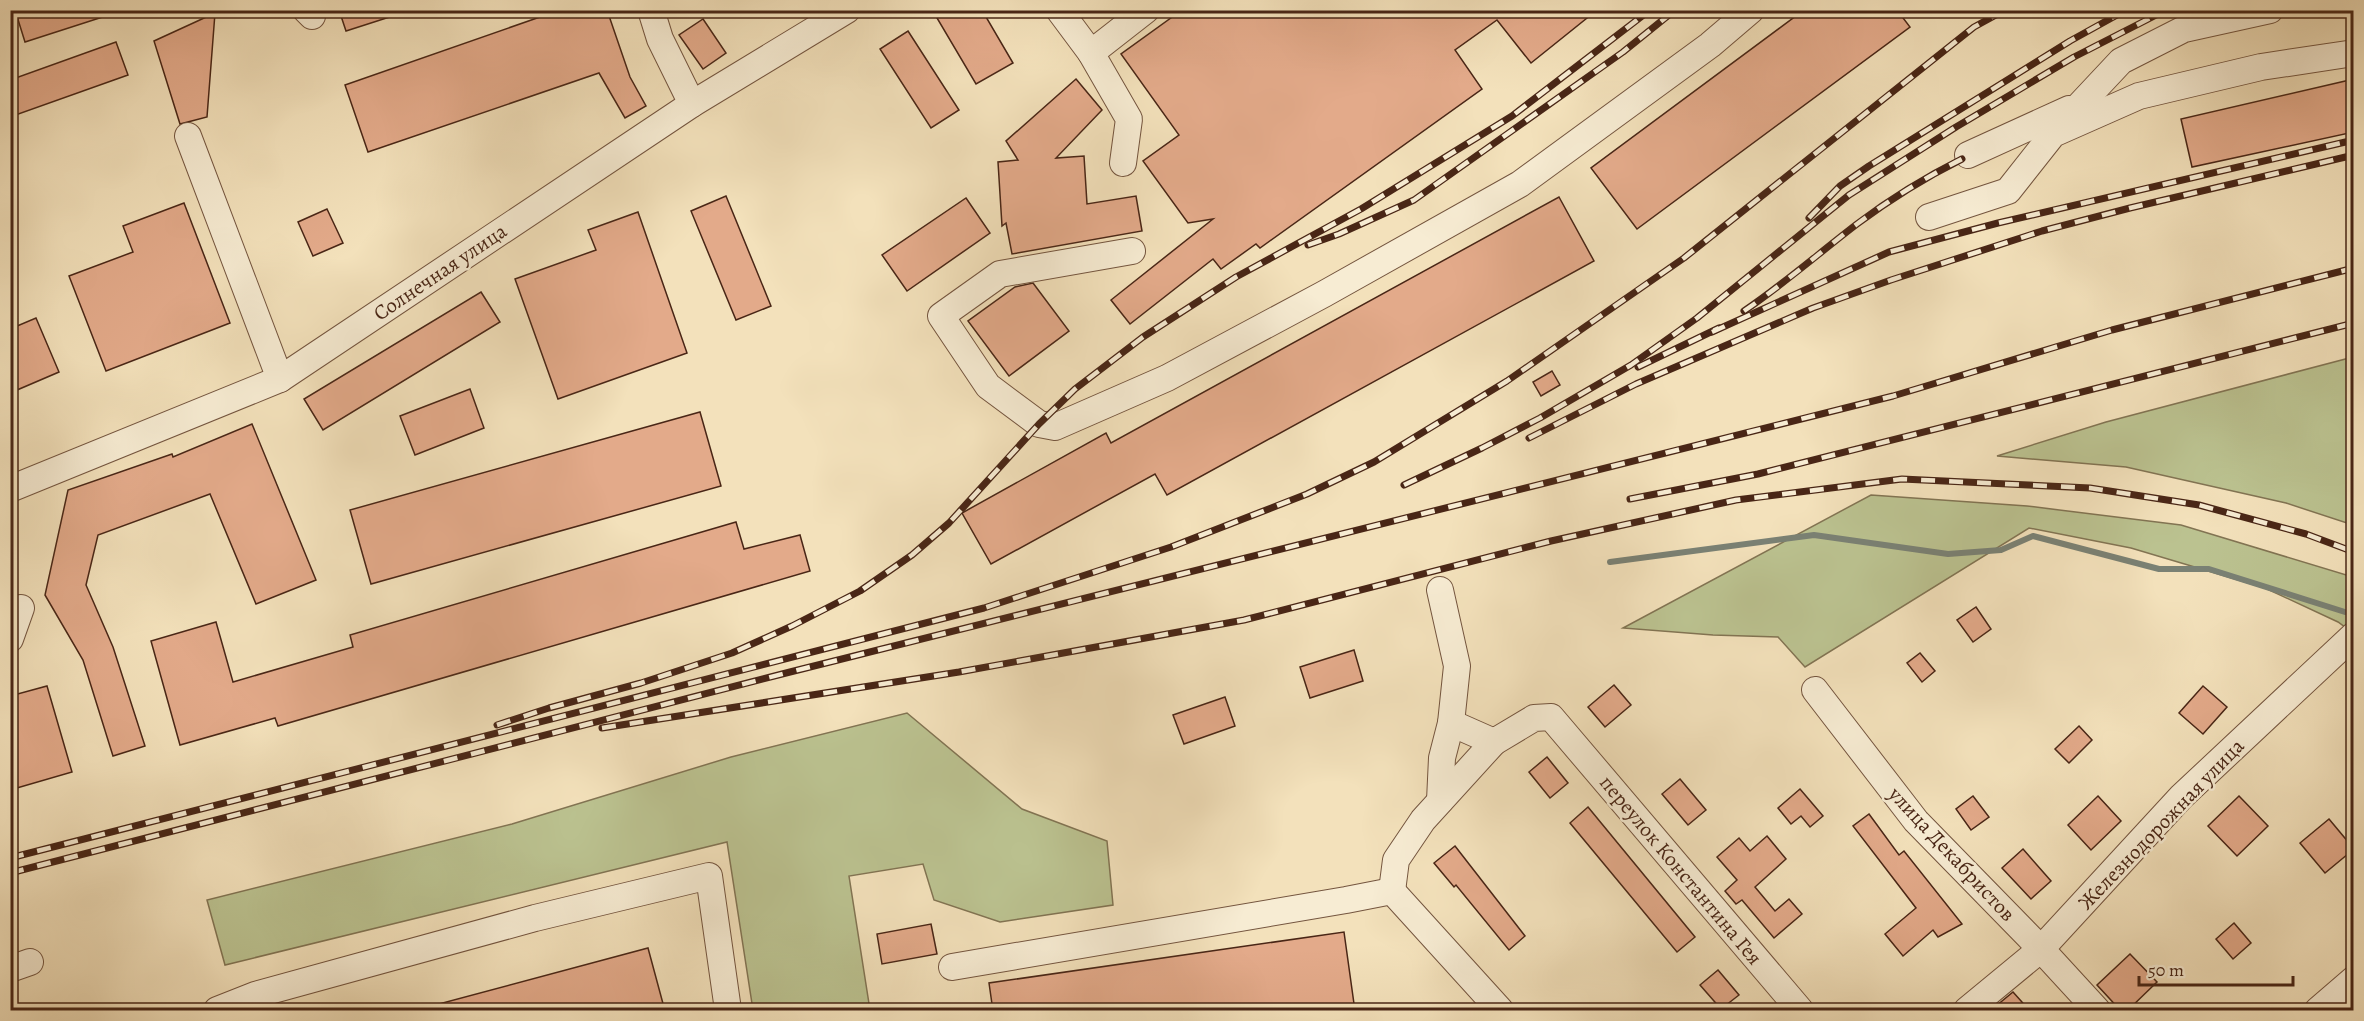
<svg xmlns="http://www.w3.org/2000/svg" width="2364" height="1021" font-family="Alegreya,serif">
<rect width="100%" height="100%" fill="#f3e1bb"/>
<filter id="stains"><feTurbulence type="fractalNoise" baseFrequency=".00333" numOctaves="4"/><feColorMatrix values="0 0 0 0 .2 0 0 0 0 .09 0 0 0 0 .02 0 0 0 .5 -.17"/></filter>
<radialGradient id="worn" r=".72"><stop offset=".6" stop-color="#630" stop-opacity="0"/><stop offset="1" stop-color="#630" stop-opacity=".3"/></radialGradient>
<g fill="#bbc290" stroke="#827453" stroke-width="1.5">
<path d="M2353 357V525L2286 503 2126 467 1997 456 2106 422Z"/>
<path d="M1871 495 2027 506 2181 525 2353 577V633L2338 622 2265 588 2131 548 2029 528 1805 667 1778 637 1713 635 1623 628Z"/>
<path d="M907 713 1022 809 1107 841 1113 905 1000 922 934 900 923 864 849 876 870 1010H753L727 842 225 965 207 900 512 824 731 757Z"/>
</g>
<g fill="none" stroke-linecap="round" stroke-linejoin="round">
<path stroke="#7a8174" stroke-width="6" d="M1610 562 1814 535 1948 554 2001 550 2033 536 2159 569H2209L2345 612"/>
</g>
<g fill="#e3aa8a" stroke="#492616" stroke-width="1.5">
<path d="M15 10H111L112 14 25 42Z"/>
<path d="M339 10H398L399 14 346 31Z"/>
<path d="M560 10H607L630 77 646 106 625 118 599 73 368 152 345 85Z"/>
<path d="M950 10H982L1013 63 976 84 937 18Z"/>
<path d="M1182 10H1597L1531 63 1497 20 1455 50 1482 89 1260 248 1256 244 1221 269 1213 259 1130 324 1111 300 1213 219 1188 223 1143 161 1179 135 1121 54Z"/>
<path d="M1804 10H1897L1910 27 1637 229 1591 168Z"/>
<path d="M215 13 207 117 180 124 154 41Z"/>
<path d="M703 19 726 53 703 69 679 35Z"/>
<path d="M908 31 959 110 931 128 880 49Z"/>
<path d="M116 42 128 75 10 117V80Z"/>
<path d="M1076 79 1102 110 1056 158 1084 156 1087 204 1136 196 1142 231 1012 254 1006 223 1002 226 998 162 1018 160 1006 141Z"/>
<path d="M2354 79V132L2192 167 2181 119Z"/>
<path d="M726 196 771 306 736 320 691 211Z"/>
<path d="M1559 197 1594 261 1167 495 1155 474 991 564 962 513 1106 433 1111 443Z"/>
<path d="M966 198 990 233 907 291 882 255Z"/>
<path d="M184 203 230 323 106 371 69 276 133 252 123 226Z"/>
<path d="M327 209 343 243 313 256 298 222Z"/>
<path d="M638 212 687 353 558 399 515 279 596 250 588 230Z"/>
<path d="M1033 283 1069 331 1009 376 968 321 1015 287Z"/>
<path d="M481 292 500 322 323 430 304 399Z"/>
<path d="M36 318 59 372 10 393V329Z"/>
<path d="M1552 371 1560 385 1541 396 1533 382Z"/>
<path d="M470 389 484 428 415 455 400 416Z"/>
<path d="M700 412 721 486 371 584 350 510Z"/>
<path d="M252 424 316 580 256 604 210 494 98 535 86 585 113 647 145 746 113 756 83 660 45 595 68 490 172 454 173 457Z"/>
<path d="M736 522 744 549 800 535 810 571 278 726 275 718 180 745 151 641 216 622 233 682 353 647 350 635Z"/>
<path d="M1976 607 1991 629 1973 642 1957 620Z"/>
<path d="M1354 650 1363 681 1310 698 1300 667Z"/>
<path d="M1920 653 1935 671 1922 682 1907 663Z"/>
<path d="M1614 685 1631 705 1605 727 1588 707Z"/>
<path d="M47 686 72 772 10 790V696Z"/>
<path d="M2203 686 2227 707 2203 734 2179 713Z"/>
<path d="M1225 697 1235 726 1184 744 1173 715Z"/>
<path d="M2079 726 2092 740 2069 763 2055 749Z"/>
<path d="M1547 757 1568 783 1550 798 1529 772Z"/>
<path d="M1680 779 1706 810 1688 825 1662 794Z"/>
<path d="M1800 789 1823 816 1810 827 1801 816 1791 824 1778 808Z"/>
<path d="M1973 796 1989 817 1971 830 1956 809Z"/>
<path d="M2098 796 2121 821 2091 850 2068 825Z"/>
<path d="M2239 796 2268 826 2237 856 2208 826Z"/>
<path d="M1588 807 1695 937 1677 952 1570 823Z"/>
<path d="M1869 814 1899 855 1904 851 1962 924 1938 937 1933 930 1903 956 1885 934 1916 908 1853 826Z"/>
<path d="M2329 819 2354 849 2325 873 2300 843Z"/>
<path d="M1767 836 1786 859 1755 887 1775 911 1789 899 1802 914 1774 938 1742 900 1736 904 1725 891 1737 880 1717 857 1739 838 1750 851Z"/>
<path d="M1455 846 1525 936 1509 950 1456 885 1454 887 1434 863Z"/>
<path d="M2023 849 2051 881 2031 899 2002 868Z"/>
<path d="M2234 923 2251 943 2233 959 2216 939Z"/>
<path d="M931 924 937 954 882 964 877 934Z"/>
<path d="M1344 932 1355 1011H993L989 983Z"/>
<path d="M648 948 665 1011H436L435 1005Z"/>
<path d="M2130 954 2157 982 2127 1011H2121L2097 985Z"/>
<path d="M1718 970 1739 995 1721 1009 1700 985Z"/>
<path d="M2013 992 2030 1011H1990Z"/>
</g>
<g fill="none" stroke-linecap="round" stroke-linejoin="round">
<g stroke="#74553f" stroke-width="28">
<g id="minor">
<path d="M306 10 312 16"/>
<path d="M651 10 660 39 692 104"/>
<path d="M1059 10 1091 53 1146 10"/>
<path d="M1091 53 1129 119 1123 163"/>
<path d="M2061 125 2121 61 2184 29 2270 10"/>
<path d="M188 136 280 379"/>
<path d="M1968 155 2069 109"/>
<path d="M1929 217 2008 191 2053 134 2139 96 2261 67 2354 53"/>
<path d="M1132 251 1000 274 941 316 988 386 1039 424 1055 427 1167 378 1324 294 1520 184 1710 45 1751 10"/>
<path d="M10 489 280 379 692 104 847 10"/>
<path d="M1440 590 1457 666 1451 723 1442 758 1440 801"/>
<path d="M10 639 21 608"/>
<path d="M1815 690 1916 821 2041 949 2097 1010"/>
<path d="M1451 723 1494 742 1534 718 1551 717 1800 1010"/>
<path d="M1392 891 1396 860 1423 820 1494 742"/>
<path d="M1392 891 1500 1010"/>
<path d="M952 967 1346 900 1392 891"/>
<path d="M10 969 30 962"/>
<path d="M217 1010 255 995 535 918 709 876 728 1010"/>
<path d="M1967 1010 2041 949 2181 797 2354 635"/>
<path d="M2318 1010 2354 979"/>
</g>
</g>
<use href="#minor" stroke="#f7ecd3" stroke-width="26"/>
<g stroke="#492616" stroke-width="7">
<g id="rail">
<path d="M1809 218 1840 186 1869 166 2070 41 2126 10"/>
<path d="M1308 245 1339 234 1414 200 1623 52 1675 10"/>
<path d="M1744 311C1784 284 1819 253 1857 224 1889 200 1926 177 1962 159"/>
<path d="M1712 332 1889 252 1998 223 2354 140"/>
<path d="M1638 367 1719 328"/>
<path d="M1529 438 1636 384 1813 308 1891 280 2042 231 2130 208 2354 155"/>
<path d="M1404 485 1482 448 1540 418 1631 365 1697 318 1849 195 1956 127 2074 57 2166 10"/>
<path d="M1630 499 1758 474 2354 323"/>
<path d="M497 725 549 708 641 683 732 653 792 626 860 591 912 555 949 523 1039 424 1075 389 1143 337 1236 277 1361 209 1512 116 1650 10"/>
<path d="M602 728 959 672 1244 620 1551 541 1736 500 1902 479 2090 488 2199 505 2306 534 2354 552"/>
<path d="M10 858 984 608 1171 547 1307 494 1374 462 1507 381 1684 258 1974 27 2005 10"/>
<path d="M10 873 790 672 1893 396 2112 330 2354 268"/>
</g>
</g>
<use href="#rail" stroke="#f7ecd3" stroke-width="4.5" stroke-dasharray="14" stroke-linecap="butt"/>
</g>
<g text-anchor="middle" stroke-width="5" stroke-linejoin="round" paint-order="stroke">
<g font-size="21" fill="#492616" stroke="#f7ecd3">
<text transform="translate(440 272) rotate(-34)" y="7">Солнечная улица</text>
<text transform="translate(2161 824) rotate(-46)" y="7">Железнодорожная улица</text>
<text transform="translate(1952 854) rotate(47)" y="7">улица Декабристов</text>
<text transform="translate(1681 870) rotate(50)" y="7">переулок Константина Гея</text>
</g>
</g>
<rect width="2364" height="1021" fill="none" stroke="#f3e1bb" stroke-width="36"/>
<rect x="12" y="12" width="2340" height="997" fill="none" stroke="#492616" stroke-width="3"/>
<rect x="18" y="18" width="2328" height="985" fill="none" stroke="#492616" stroke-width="1.5"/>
<path d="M2139 976v9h154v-9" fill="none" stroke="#492616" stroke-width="3"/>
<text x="2148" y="976" font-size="18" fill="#492616" stroke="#f7ecd3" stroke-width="4.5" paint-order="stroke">50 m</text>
<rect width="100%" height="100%" filter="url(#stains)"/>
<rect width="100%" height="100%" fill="url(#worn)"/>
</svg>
